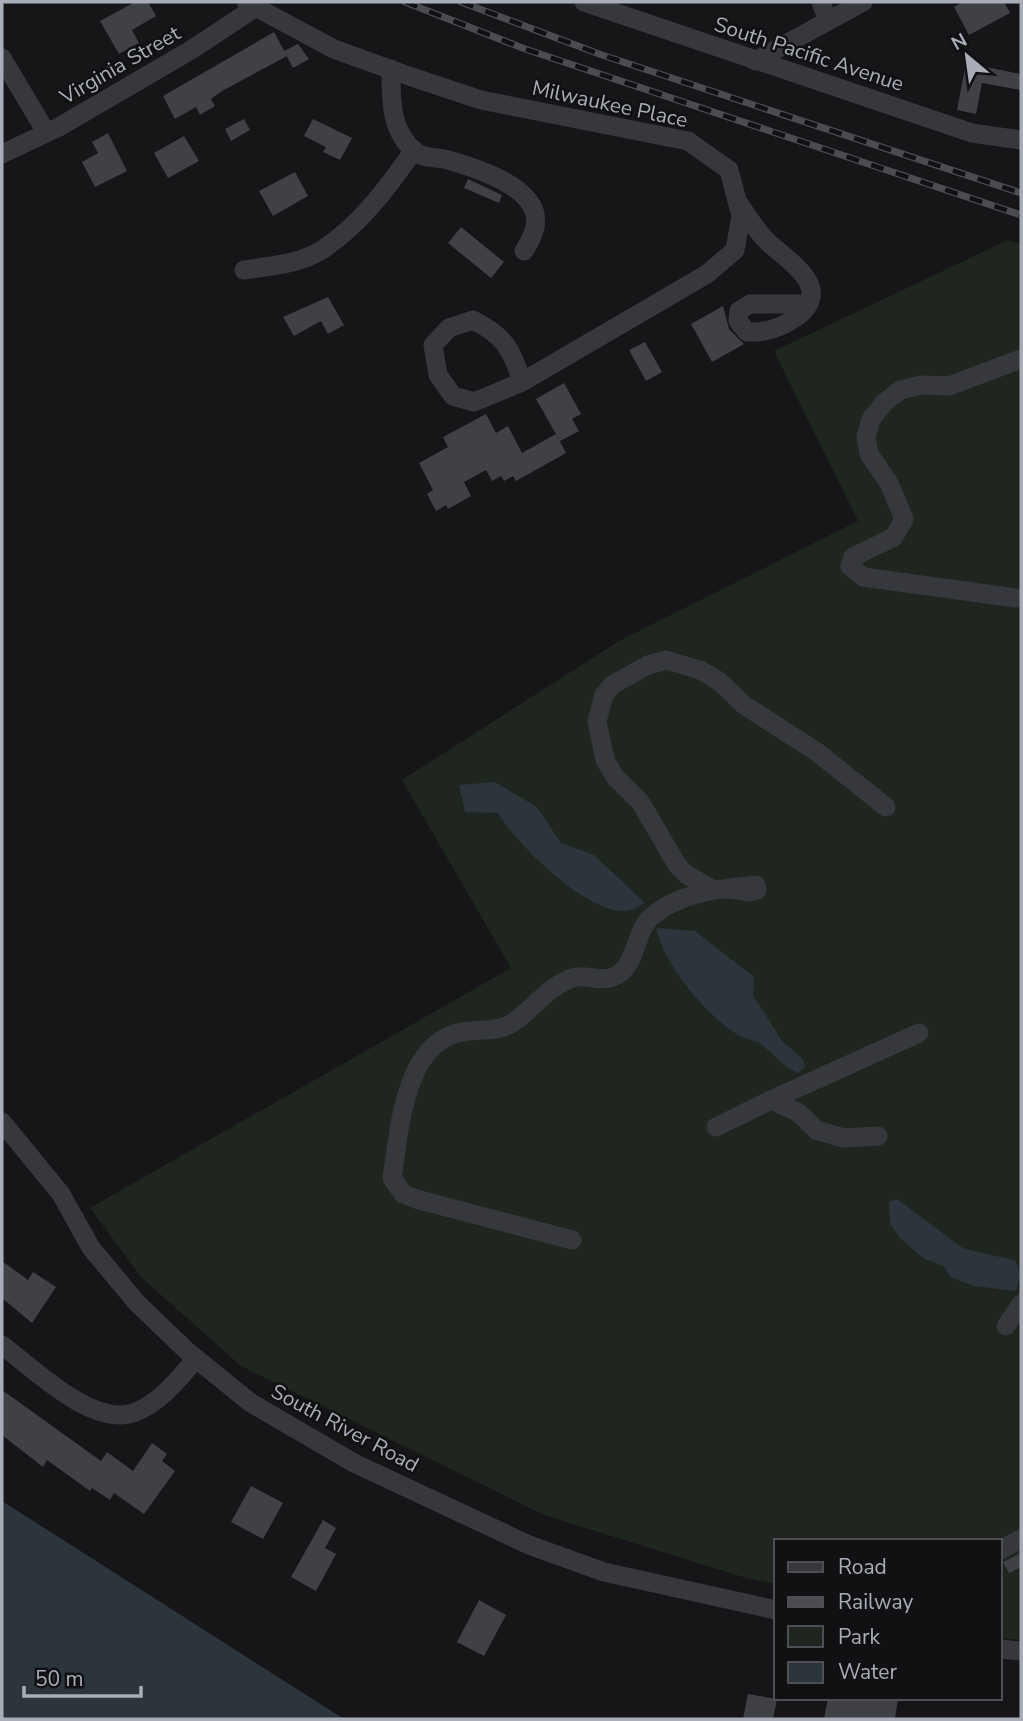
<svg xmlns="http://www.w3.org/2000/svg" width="1023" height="1721" font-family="'Nunito Sans',sans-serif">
<rect width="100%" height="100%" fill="#161618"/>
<path fill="#1e261f" d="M1008 240 1021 244V1640L1000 1638V1541H776V1584L746 1578 544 1515 241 1366 142 1278 90 1208 511 968 402 780 619 641 858 521 774 351Z"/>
<g fill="#2c353c">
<path d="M495 782 537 807 561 843 594 855 645 903C636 908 629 912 619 911 580 906 518 846 498 813L465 812 459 785Z"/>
<path d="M656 928 695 931 754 977 753 995 782 1041 803 1059 805 1067 798 1073C782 1066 776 1056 763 1046 757 1040 746 1039 738 1035 705 1014 665 966 656 928Z"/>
<path d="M897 1199 964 1249 1014 1260C1022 1269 1019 1279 1016 1291L974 1286 951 1277 943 1266 923 1258 900 1238 890 1224 889 1202Z"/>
<path d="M2 1501 344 1719H2Z"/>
</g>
<g fill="#404145">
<path d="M135 2H148L156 16 132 30 139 43 119 54 100 21Z"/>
<path d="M963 2H1004L1010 13 969 35 954 7Z"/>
<path d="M274 32 287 56 222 91 211 99 215 106 200 115 196 107 175 119 163 96Z"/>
<path d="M298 44 309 59 293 68 284 51Z"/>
<path d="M966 63 1021 74V90L982 83 976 114 957 110Z"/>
<path d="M244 119 250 130 231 141 225 129Z"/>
<path d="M313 119 352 138 340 160 323 152 326 147 304 136Z"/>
<path d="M108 133 127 171 95 187 82 162 98 153 92 142Z"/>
<path d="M184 136 199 161 168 178 154 153Z"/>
<path d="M295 172 308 196 273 216 259 191Z"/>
<path d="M468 179 502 195 499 203 464 188Z"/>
<path d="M461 227 504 262 491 278 448 243Z"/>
<path d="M328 297 344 325 328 334 321 321 294 336 283 317Z"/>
<path d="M723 306 729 329 744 344 712 362 691 324Z"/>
<path d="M645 342 662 372 646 381 629 350Z"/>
<path d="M564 383 581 414 572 419 579 431 560 441 536 399Z"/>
<path d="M486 414 496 433 508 426 522 453 556 434 566 453 516 481 513 476 504 481 501 476 492 481 486 470 464 482 471 496 448 509 446 505 436 511 427 494 433 490 419 463 448 447 443 437Z"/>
<path d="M2 1261 28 1280 33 1272 56 1287 32 1323 2 1298Z"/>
<path d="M2 1390 101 1461 107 1452 133 1471 152 1443 167 1454 162 1461 175 1471 144 1514 114 1493 110 1500 92 1488 90 1491 47 1460 43 1467 2 1435Z"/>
<path d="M251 1486 283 1503 263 1539 231 1522Z"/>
<path d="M323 1520 336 1528 325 1548 336 1554 316 1591 291 1577Z"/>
<path d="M1021 1553V1567L1009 1573 1003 1562Z"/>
<path d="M479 1600 506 1615 484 1656 457 1642Z"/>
<path d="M748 1694 777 1699 773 1719H743Z"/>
<path d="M828 1698H898L895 1719H824Z"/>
</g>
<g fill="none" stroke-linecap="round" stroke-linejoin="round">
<g stroke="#37383d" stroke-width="19">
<path d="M246 2 334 49 403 74 481 100 688 141 729 170 741 216 735 250 707 274 522 382 474 402 453 396 438 375 433 345 449 328 473 320C505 336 512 350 522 382"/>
<path d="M584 2 972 133 1021 140"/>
<path d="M821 2 828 21"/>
<path d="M2 58 46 132"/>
<path d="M755 61 863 2"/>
<path d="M391 69C391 100 390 133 417 153 425 159 439 157 448 160 476 168 543 188 535 227 534 235 528 244 524 251"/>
<path d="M2 154 59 127 191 50 256 7"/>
<path d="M740 205C749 219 758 233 770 244 790 262 833 288 798 316 782 328 766 333 747 332L738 321 739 311 750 304H807"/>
<path d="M244 270C269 266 300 264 322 250 361 224 388 187 414 150"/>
<path d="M1016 598 863 577 850 566 853 557 894 537 904 519 889 483 869 454 866 437 871 419 884 403 900 390 921 385 949 386 1021 359"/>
<path d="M730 889 750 892 757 890 756 885 715 890 687 875 677 865 641 803 615 777 605 760 597 721 604 695 612 685 648 665 666 660 700 670 719 681 744 705 817 752 886 807"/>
<path d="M771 1100 919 1033"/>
<path d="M2 1122 61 1194 91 1248 137 1303 188 1352 251 1403 354 1463 529 1545 604 1572 776 1610"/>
<path d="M716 1127 771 1100 799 1113 816 1130 844 1138 878 1136"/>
<path d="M572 1240 416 1199 403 1194 392 1178C399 1134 403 1051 454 1034 472 1028 495 1033 511 1024 533 1010 549 984 576 977 588 975 601 982 613 977 636 968 634 937 648 920 664 903 693 894 715 890"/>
<path d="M1006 1326 1021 1304"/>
<path d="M2 1345C34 1369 94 1429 136 1412 161 1402 179 1378 196 1359"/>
<path d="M1000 1550 1021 1539"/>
<path d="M1000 1649 1021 1651"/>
</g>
<g stroke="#4a4c52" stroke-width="7">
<g id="rail">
<path d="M405 2 525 49 1021 215"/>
<path d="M461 2 602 55 1021 193"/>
</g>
</g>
<use href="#rail" stroke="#111113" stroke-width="4.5" stroke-dasharray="13" stroke-linecap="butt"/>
</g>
<g text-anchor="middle" stroke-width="5" stroke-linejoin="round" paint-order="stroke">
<g font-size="21" fill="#a8adb8" stroke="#111113">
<text transform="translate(809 54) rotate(18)" y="7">South Pacific Avenue</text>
<text transform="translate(120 65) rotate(-30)" y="7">Virginia Street</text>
<text transform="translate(610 104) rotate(12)" y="7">Milwaukee Place</text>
<text transform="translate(345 1428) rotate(28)" y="7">South River Road</text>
</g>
</g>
<rect width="1023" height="1721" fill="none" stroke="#a8adb8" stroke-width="7"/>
<rect x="774" y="1539" width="228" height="161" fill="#111113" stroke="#4d4f55" stroke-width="2"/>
<rect x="788" y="1562" width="35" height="10" fill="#37383d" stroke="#4d4f55" stroke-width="2"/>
<text x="838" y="1574" font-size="21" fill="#a8adb8">Road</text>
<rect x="788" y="1597" width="35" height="10" fill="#4a4c52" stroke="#4d4f55" stroke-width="2"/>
<text x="838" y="1609" font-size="21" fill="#a8adb8">Railway</text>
<rect x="788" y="1626" width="35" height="21" fill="#1e261f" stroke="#4d4f55" stroke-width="2"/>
<text x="838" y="1644" font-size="21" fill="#a8adb8">Park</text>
<rect x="788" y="1662" width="35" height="21" fill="#2c353c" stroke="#4d4f55" stroke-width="2"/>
<text x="838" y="1679" font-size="21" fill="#a8adb8">Water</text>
<g transform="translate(967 56) rotate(331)" stroke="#111113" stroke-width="5" paint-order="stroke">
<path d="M0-5L12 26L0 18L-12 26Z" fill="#a8adb8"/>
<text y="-10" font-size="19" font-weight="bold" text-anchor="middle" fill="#a8adb8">N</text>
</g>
<path d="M24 1686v10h117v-10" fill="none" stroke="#a8adb8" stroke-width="3.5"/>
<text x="35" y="1686" font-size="21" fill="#a8adb8" stroke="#111113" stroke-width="5" paint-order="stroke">50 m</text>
</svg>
